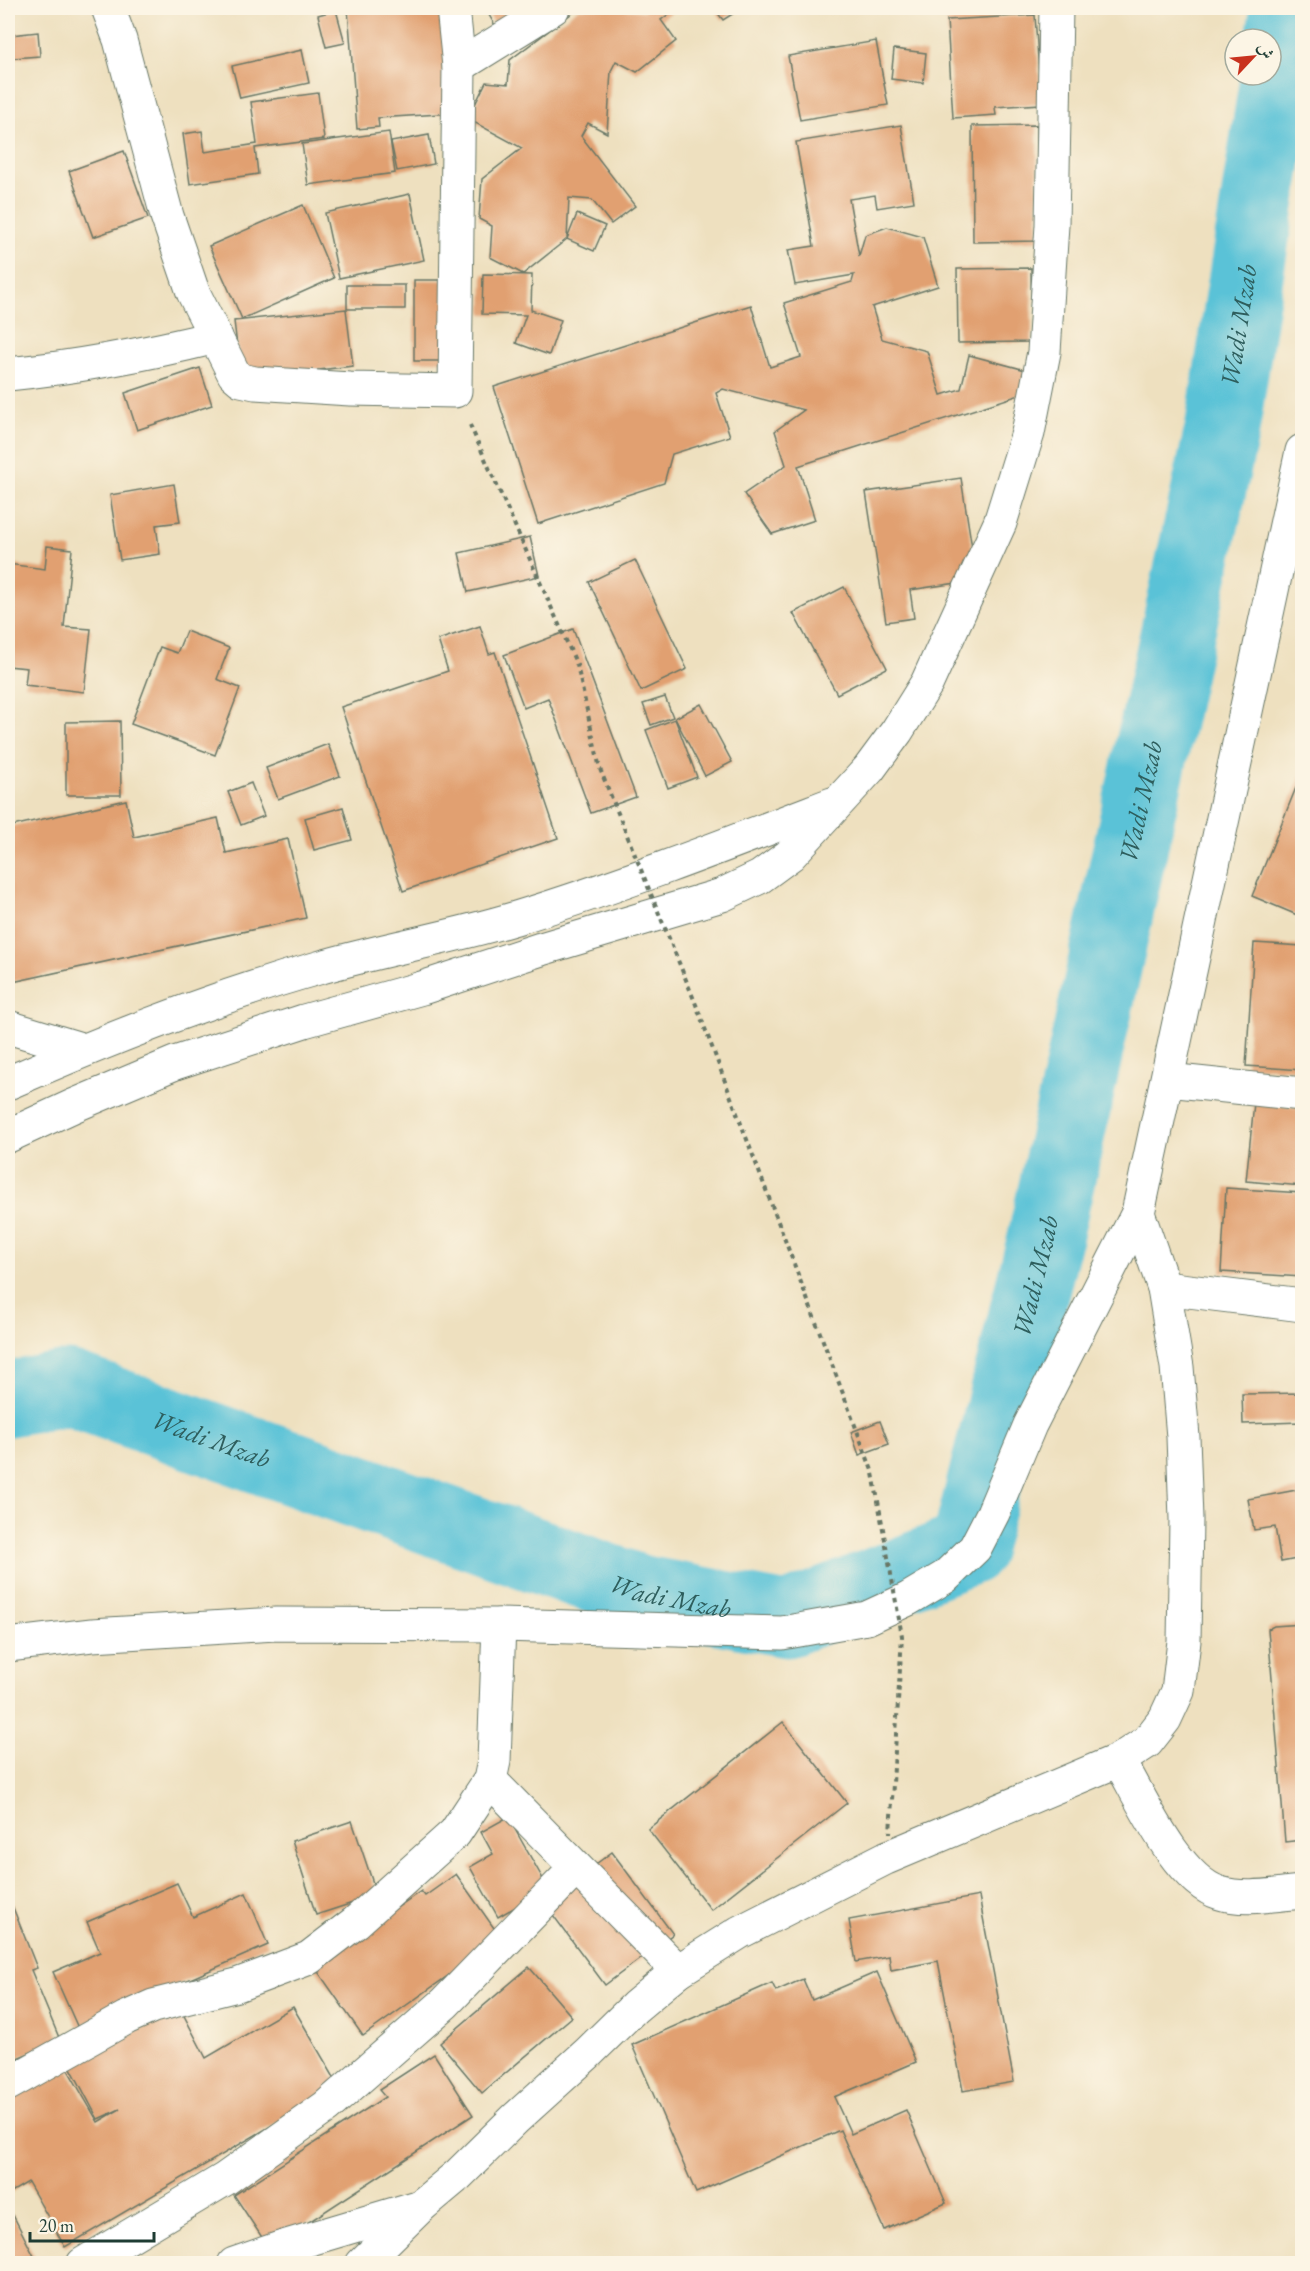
<svg xmlns="http://www.w3.org/2000/svg" width="1310" height="2271" font-family="'EB Garamond',Amiri,serif">
<rect width="100%" height="100%" fill="#fcf5e5"/>
<filter id="ink" filterUnits="userSpaceOnUse"><feTurbulence type="fractalNoise" baseFrequency=".0167" numOctaves="2"/><feDisplacementMap in="SourceGraphic" scale="12" xChannelSelector="R" yChannelSelector="G"/><feConvolveMatrix kernelMatrix="1 2 1 2 8 2 1 2 1" color-interpolation-filters="sRGB"/></filter>
<filter id="wash" filterUnits="userSpaceOnUse"><feTurbulence type="fractalNoise" baseFrequency=".008" numOctaves="4" result="noise"/><feDisplacementMap in="SourceGraphic" scale="24" xChannelSelector="R" yChannelSelector="G"/><feGaussianBlur stdDeviation="1.35" result="paint"/><feColorMatrix in="noise" values="0 0 0 0 0 0 0 0 0 0 0 0 0 0 0 0 0 1.4 0 .05"/><feComposite in="paint" operator="in"/></filter>
<g filter="url(#wash)">
<rect width="100%" height="100%" fill="#eee0bf"/>
<g fill="none" stroke-linecap="round" stroke-linejoin="round">
<path stroke="#5ac2d7" stroke-width="75" id="s1" d="M8 1399 68 1388 639 1592 787 1620 968 1548 1044 1242 1222 430 1288 8"/>
</g>
<g id="blocks">
<g fill="#e1a071">
<path d="M365 8H448L455 113 378 118 379 127 357 129 348 9Z"/>
<path d="M485 8H545L500 34Z"/>
<path d="M579 8H612L645 11 642 8H677L661 20 676 41 637 72 616 61 611 71 607 133 588 123 581 136 635 206 611 224 592 200 569 198 567 239 577 214 605 226 594 251 567 239 523 274 490 257 492 226 479 219 482 179 522 148 468 119 486 82 508 84 510 60Z"/>
<path d="M714 8H742L723 20Z"/>
<path d="M336 10 345 43 326 47 318 15Z"/>
<path d="M1035 15 1041 104 995 107 996 115 953 118 947 20Z"/>
<path d="M38 32 40 56 13 58 12 54 8 55V35L12 52 11 35Z"/>
<path d="M876 41 888 105 800 120 788 56Z"/>
<path d="M894 49 926 53 923 83 891 79Z"/>
<path d="M302 50 309 83 240 98 232 66Z"/>
<path d="M318 93 324 139 255 148 258 174 190 184 183 134 202 131 205 152 257 144 251 102Z"/>
<path d="M901 125 914 202 877 208 875 195 849 199 859 256 865 235 887 227 923 237 938 286 872 307 882 339 927 351 941 395 961 389 969 355 1033 372 1035 390 798 466 815 520 772 534 744 494 786 465 775 431 804 410 723 389 716 393 730 436 672 454 664 483 538 524 494 387 751 305 770 367 801 357 784 303 852 282 854 275 795 285 788 250 814 246 796 142Z"/>
<path d="M1037 125 1038 241 973 242 972 126Z"/>
<path d="M389 132 395 173 308 185 302 144Z"/>
<path d="M429 135 434 164 397 171 391 142Z"/>
<path d="M124 151 148 218 93 237 69 171Z"/>
<path d="M410 194 424 260 339 278 325 213Z"/>
<path d="M303 205 334 278 242 319 209 246Z"/>
<path d="M1031 268 1032 342 958 343 957 269Z"/>
<path d="M483 274 532 275 531 310 561 320 549 355 516 343 526 315 482 314Z"/>
<path d="M414 280H458L457 361H414Z"/>
<rect x="347" y="285" width="58" height="24"/>
<path d="M346 309 353 366 241 379 234 321Z"/>
<path d="M200 368 212 405 137 430 125 393Z"/>
<path d="M961 478 977 580 910 590 914 618 886 622 866 492Z"/>
<path d="M174 484 180 522 156 525 160 554 120 560 110 495Z"/>
<path d="M530 537 539 576 468 592 459 553Z"/>
<path d="M47 546 72 549 64 627 91 629 84 692 25 685 27 668 8 666V564L45 569Z"/>
<path d="M635 560 687 669 641 691 589 582Z"/>
<path d="M844 587 887 668 837 694 793 613Z"/>
<path d="M480 626 489 654 495 652 558 838 403 891 341 707 448 671 438 640Z"/>
<path d="M573 629 636 797 591 813 548 698 524 708 504 655Z"/>
<path d="M186 631 229 648 217 679 240 688 215 755 131 724 160 647 177 653Z"/>
<path d="M665 697 673 717 651 725 643 704Z"/>
<path d="M701 704 732 762 705 776 675 718Z"/>
<path d="M675 719 697 777 668 788 646 730Z"/>
<path d="M120 721 121 795H66V722Z"/>
<path d="M328 744 340 776 278 799 266 768Z"/>
<path d="M1302 773V917L1252 896Z"/>
<path d="M251 783 264 816 241 825 228 792Z"/>
<path d="M126 800 134 837 218 818 226 853 288 839 306 918 8 983V827Z"/>
<path d="M343 807 352 840 314 850 305 818Z"/>
<path d="M1254 943 1302 946V1070L1246 1066Z"/>
<path d="M1254 1103 1302 1108V1186L1246 1181Z"/>
<path d="M1226 1188 1302 1193V1277L1221 1272Z"/>
<path d="M1302 1393V1422L1243 1424 1242 1394Z"/>
<path d="M880 1421 889 1444 859 1455 851 1432Z"/>
<path d="M1302 1489V1558L1281 1562 1275 1527 1254 1530 1248 1499Z"/>
<path d="M1302 1624V1840L1285 1842 1268 1629 1274 1626Z"/>
<path d="M783 1722 847 1803 711 1910 648 1829Z"/>
<path d="M508 1817 548 1888 498 1917 470 1867 493 1854 481 1832Z"/>
<path d="M352 1821 377 1895 316 1915 292 1841Z"/>
<path d="M612 1852 673 1934 605 1985 544 1903Z"/>
<path d="M456 1874 501 1938 363 2036 314 1966 421 1891 425 1896Z"/>
<path d="M177 1883 193 1917 246 1893 268 1945 78 2028 53 1972 100 1952 87 1922Z"/>
<path d="M8 1895 37 1968 31 1970 60 2040 8 2062Z"/>
<path d="M979 1896 1014 2082 963 2091 938 1961 891 1970 889 1956 856 1962 849 1920Z"/>
<path d="M529 1967 572 2017 482 2093 440 2043Z"/>
<path d="M877 1972 916 2062 834 2097 851 2134 906 2110 946 2203 884 2230 840 2130 696 2193 632 2045 772 1983 776 1991 803 1979 812 2000Z"/>
<path d="M293 2007 339 2086 65 2247 28 2182 8 2194V2096L64 2063 98 2122 120 2109 98 2119 70 2066 180 2008 206 2058Z"/>
<path d="M434 2054 473 2115 269 2248 234 2195 385 2097 379 2090Z"/>
<path d="M13 2215 38 2264H8V2217Z"/>
<path d="M128 2250 138 2264H108Z"/>
</g>
</g>
</g>
<g filter="url(#ink)">
<use href="#blocks" fill-opacity="0" stroke="#677665" stroke-width="1.5"/>
<g fill="none" stroke-linecap="round" stroke-linejoin="round">
<g stroke="#677665" stroke-width="35">
<g id="minor">
<path d="M108 8 120 40 167 216 193 292 234 374 241 380 255 383 350 389 455 391 459 66 453 8"/>
<path d="M459 66 553 8"/>
<path d="M8 374C78 367 147 354 216 337"/>
<path d="M8 1027 84 1050"/>
<path d="M1168 1080 1302 1094"/>
<path d="M1164 1288 1302 1305"/>
<path d="M1119 1760C1141 1798 1177 1880 1220 1893 1245 1901 1277 1894 1302 1892"/>
<path d="M490 1780 678 1971"/>
<path d="M8 2084 126 2018 153 2006 237 1985 309 1958 356 1922 455 1833 490 1780 494 1761 499 1625"/>
<path d="M83 2264 225 2179 326 2107 445 2003 576 1868"/>
<path d="M234 2264 280 2248 421 2206"/>
</g>
</g>
<g stroke="#677665" stroke-width="35">
<path id="tertiary" d="M8 1645 92 1635 276 1624 499 1625 782 1633 867 1618 908 1599 945 1577 975 1548 993 1513 1030 1425 1138 1213"/>
</g>
<g stroke="#677665" stroke-width="35">
<g id="secondary">
<path d="M8 1083C108 1039 212 998 318 968 383 949 451 938 516 918 623 885 728 844 832 804"/>
<path d="M8 1136 73 1106 175 1063 304 1021 422 988 541 949 722 895 760 877 790 855 869 769 897 731 927 683 1000 523 1028 433 1044 352 1052 225 1056 8"/>
<path d="M362 2264 421 2206 458 2175 515 2119 588 2053 635 2007 678 1971 740 1932 886 1858 1119 1760 1147 1742 1165 1719 1178 1691 1184 1641 1186 1519 1183 1437 1177 1367 1164 1288 1138 1213 1302 451"/>
</g>
</g>
<path stroke="#677665" stroke-width="4" stroke-dasharray="4.5 4.5" stroke-linecap="butt" d="M470 425 577 665 600 769"/>
<use href="#minor" stroke="#fff" stroke-width="33"/>
<use href="#tertiary" stroke="#fff" stroke-width="33"/>
<use href="#secondary" stroke="#fff" stroke-width="33"/>
<path stroke="#677665" stroke-width="4" stroke-dasharray="4.5 4.5" stroke-linecap="butt" d="M600 769 695 1002 873 1473 902 1636 890 1833"/>
</g>
</g>
<g text-anchor="middle" stroke-width="5" stroke-linejoin="round" paint-order="stroke">
<g font-size="26" font-style="italic" fill="#2e5e5d" stroke="#fcf5e5">
<text dy="9" stroke="none"><textPath href="#s1" startOffset="2265">Wadi Mzab</textPath></text>
<text dy="9" stroke="none"><textPath href="#s1" startOffset="1779">Wadi Mzab</textPath></text>
<text dy="9" stroke="none"><textPath href="#s1" startOffset="1293">Wadi Mzab</textPath></text>
<text dy="9" stroke="none"><textPath href="#s1" startOffset="213">Wadi Mzab</textPath></text>
<text dy="9" stroke="none"><textPath href="#s1" startOffset="699">Wadi Mzab</textPath></text>
</g>
</g>
<rect width="1310" height="2271" fill="none" stroke="#fcf5e5" stroke-width="30"/>
<g transform="translate(1253 57) rotate(64)"><circle r="28" fill="#fcf5e5" stroke="#a4ab9e" stroke-width="1.5"/>
<path d="M0-4.5L10 22L0 15L-10 22Z" fill="#c8321e"/>
<text y="-9" font-size="16" font-weight="bold" text-anchor="middle" fill="#1f3d34">ش</text>
</g>
<path d="M30 2232v9h124v-9" fill="none" stroke="#1f3d34" stroke-width="3"/>
<text x="39" y="2232" font-size="18" fill="#1f3d34" stroke="#fcf5e5" stroke-width="4.5" paint-order="stroke">20 m</text>
</svg>
